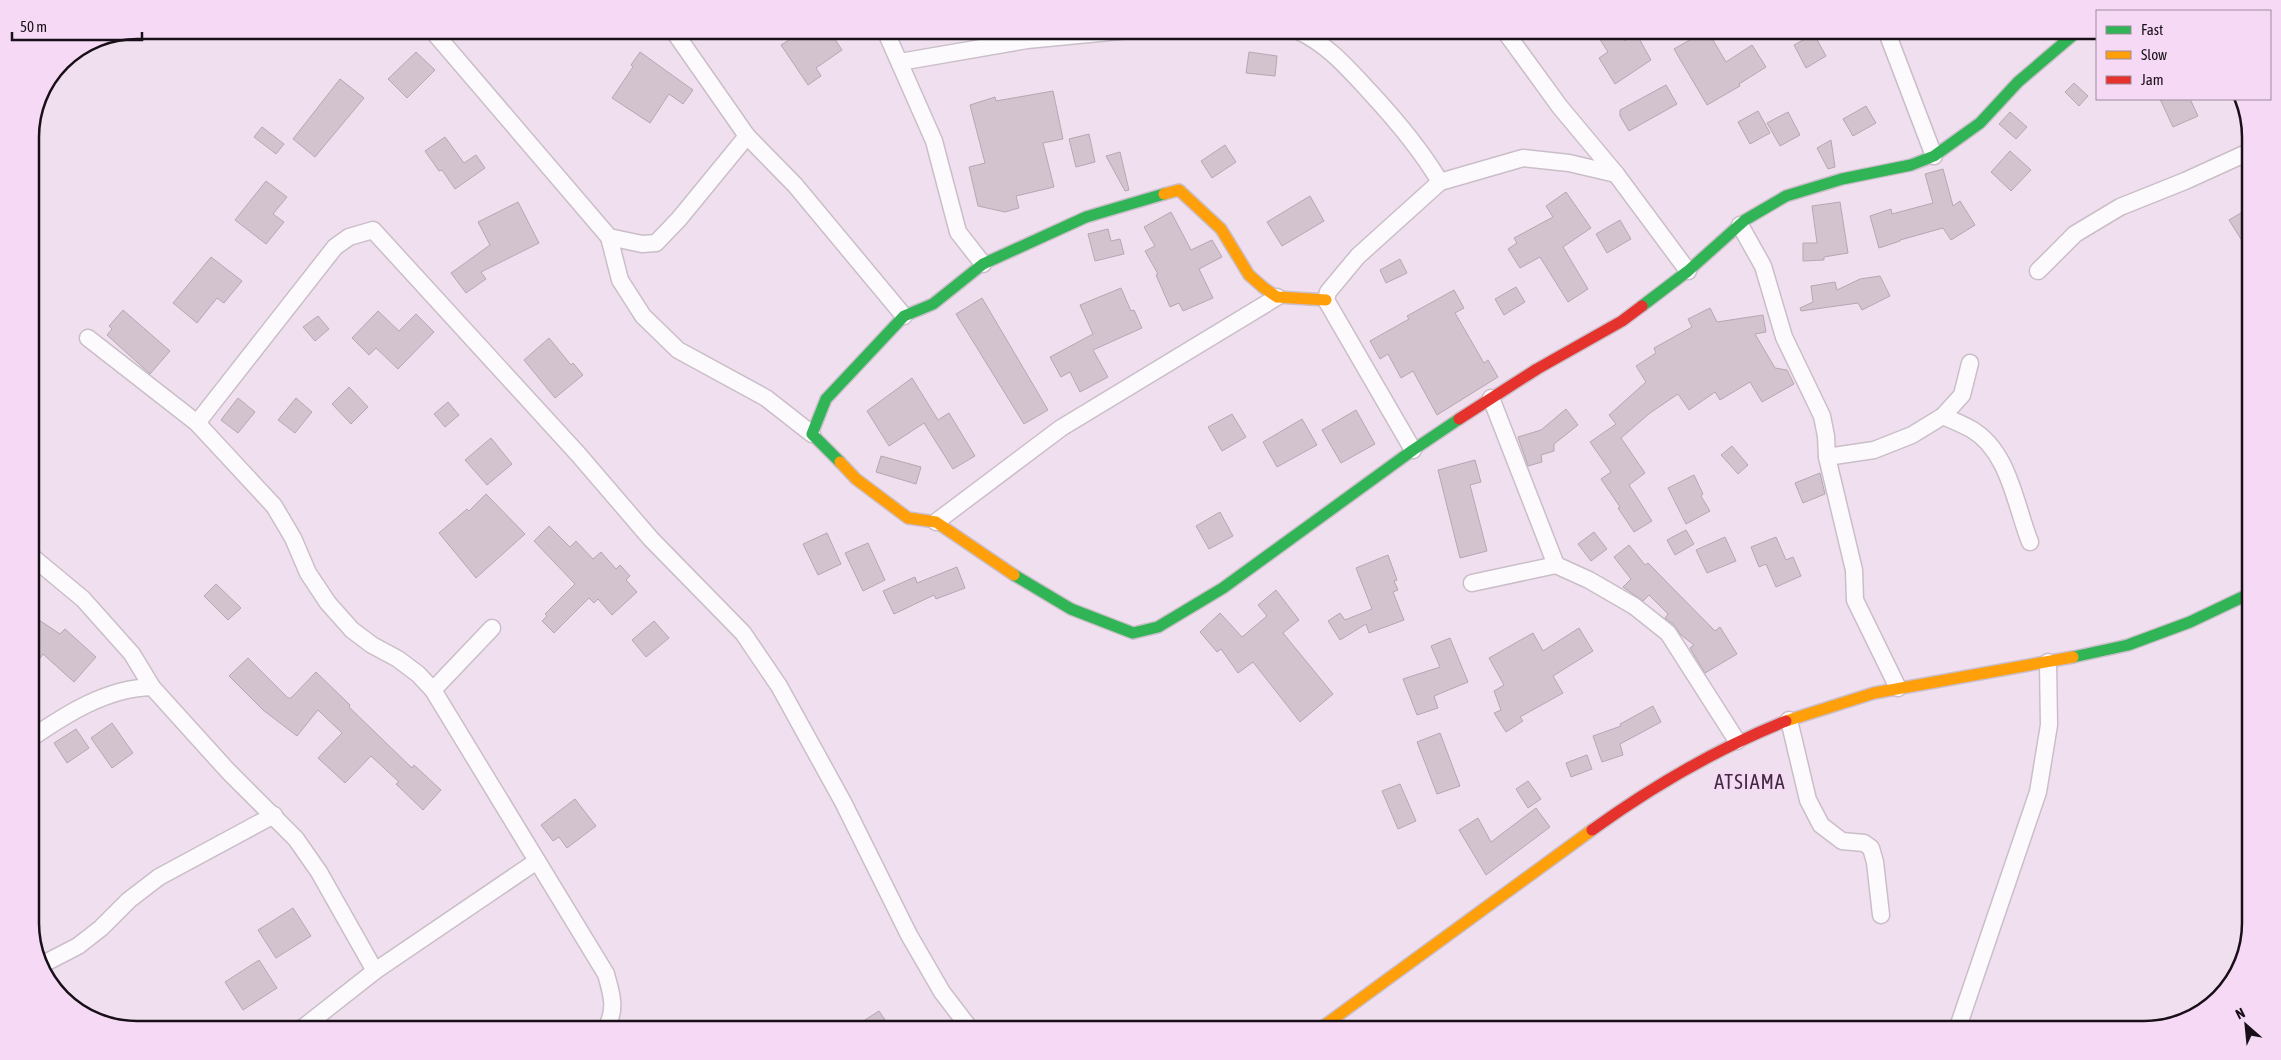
<svg xmlns="http://www.w3.org/2000/svg" width="2281" height="1060" font-family="'Asap Condensed',sans-serif">
<rect width="100%" height="100%" fill="#f0e0ef"/>
<g fill="#d3c3cf" stroke="#b5a7b2">
<path d="M805 30H829L842 50 816 68 821 76 808 85 781 45Z"/>
<path d="M1594 30H1618L1625 41 1636 33 1651 60 1615 84 1599 58 1608 52Z"/>
<path d="M1707 30 1726 62 1752 45 1766 67 1739 84 1740 86 1707 105 1674 49Z"/>
<path d="M1814 34 1826 56 1806 68 1794 45Z"/>
<path d="M416 52 435 70 407 98 388 79Z"/>
<path d="M640 52 693 90 683 104 669 94 650 123 612 98 633 67 631 65Z"/>
<path d="M1249 52 1277 56 1275 76 1246 73Z"/>
<path d="M340 79 364 98 315 157 293 139Z"/>
<path d="M2074 83 2088 96 2079 106 2065 92Z"/>
<path d="M1666 85 1677 104 1629 131 1620 116V110Z"/>
<path d="M1053 91 1063 139 1043 143 1054 187 1016 196 1019 208 1005 212 978 206 969 167 985 163 970 105 995 97 996 101Z"/>
<path d="M2160 99H2190L2198 116 2173 127Z"/>
<path d="M1866 106 1876 123 1853 136 1843 119Z"/>
<path d="M1758 111 1770 133 1750 144 1738 122Z"/>
<path d="M1788 112 1800 135 1780 146 1767 123Z"/>
<path d="M2010 112 2027 127 2016 139 1999 124Z"/>
<path d="M262 127 284 144 276 154 254 137Z"/>
<path d="M1089 134 1095 162 1076 167 1069 139Z"/>
<path d="M445 137 464 163 476 155 485 168 455 189 442 170 439 171 425 151Z"/>
<path d="M1831 140 1835 167 1828 169 1817 148Z"/>
<path d="M1225 145 1236 162 1212 178 1201 161Z"/>
<path d="M2010 151 2031 170 2011 191 1991 172Z"/>
<path d="M1120 152 1129 190 1125 191 1106 156Z"/>
<path d="M1943 169 1953 206 1960 201 1975 225 1951 240 1943 228 1900 240V241L1879 248 1870 216 1891 209 1892 214 1933 203 1925 174Z"/>
<path d="M266 181 287 197 273 214 284 222 266 244 235 220Z"/>
<path d="M1566 192 1591 228 1563 247 1588 289 1568 302 1540 257 1520 268 1508 249 1517 243 1514 238 1553 217 1546 206Z"/>
<path d="M1310 196 1324 221 1282 246 1267 222Z"/>
<path d="M518 202 539 243 481 272 486 279 466 293 451 273 490 245 478 222Z"/>
<path d="M1840 202 1848 253 1824 257V260L1803 261V243H1817L1812 206Z"/>
<path d="M2251 207V255L2229 220Z"/>
<path d="M1171 212 1191 250 1212 240 1222 257 1199 269 1213 298 1183 311 1179 303 1170 307 1156 275 1158 274 1145 251 1155 246 1144 227Z"/>
<path d="M1620 220 1631 239 1607 253 1596 234Z"/>
<path d="M1108 229 1111 241 1120 239 1124 254 1095 261 1088 234Z"/>
<path d="M211 257 242 281 224 303 217 298 197 323 173 303Z"/>
<path d="M1400 259 1407 273 1386 283 1380 270Z"/>
<path d="M1880 276 1890 296 1862 310 1858 303 1801 311 1800 308 1813 302 1811 286 1835 282 1837 290 1860 279Z"/>
<path d="M1516 287 1525 302 1504 315 1495 299Z"/>
<path d="M1121 288 1131 311 1134 310 1142 328 1093 350 1108 377 1080 392 1070 372 1061 377 1050 357 1093 334 1080 305Z"/>
<path d="M1454 290 1464 308 1455 313 1484 363 1488 360 1498 377 1437 415 1413 371 1401 378 1388 354 1380 359 1370 341 1409 319 1407 316Z"/>
<path d="M982 298 1048 410 1024 424 956 314Z"/>
<path d="M1710 308 1717 322 1763 315 1766 332 1755 334 1775 368 1787 370 1794 384 1762 402 1750 382 1720 400 1715 392 1689 410 1678 394 1650 413 1621 438 1645 473 1629 485 1652 521 1634 532 1618 508 1620 507 1601 479 1611 472 1590 442 1616 424 1609 415 1646 382 1636 366 1656 353 1654 348 1692 327 1688 319Z"/>
<path d="M123 310 170 351 150 374 107 335 112 329 109 326Z"/>
<path d="M378 311 399 331 416 314 434 332 398 369 376 348 369 355 352 338Z"/>
<path d="M318 316 329 329 315 341 303 327Z"/>
<path d="M549 338 571 365 573 363 583 375 555 398 524 360Z"/>
<path d="M912 378 938 420 949 413 975 456 953 469 924 423 889 446 867 411Z"/>
<path d="M349 387 368 407 351 424 332 404Z"/>
<path d="M238 398 255 412 238 433 221 420Z"/>
<path d="M296 398 312 412 295 433 278 420Z"/>
<path d="M448 402 459 415 445 427 434 414Z"/>
<path d="M1566 409 1578 425 1554 444V451L1541 455 1542 462 1528 466 1518 437 1541 430Z"/>
<path d="M1356 410 1375 444 1341 463 1322 430Z"/>
<path d="M1232 414 1246 437 1222 451 1208 427Z"/>
<path d="M1302 419 1317 445 1277 467 1263 442Z"/>
<path d="M491 438 512 464 487 485 465 460Z"/>
<path d="M1732 446 1748 465 1738 474 1721 455Z"/>
<path d="M881 456 921 467 916 484 876 472Z"/>
<path d="M1475 460 1481 482 1470 485 1487 551 1460 558 1438 470Z"/>
<path d="M1820 473 1825 494 1803 503 1795 483Z"/>
<path d="M1694 475 1703 494 1701 496 1710 511 1686 524 1668 488Z"/>
<path d="M486 494 525 534 476 578 439 533 467 509 469 511Z"/>
<path d="M1220 512 1233 536 1209 549 1196 526Z"/>
<path d="M549 526 570 547 576 541 593 559 601 552 616 569 620 565 630 576 626 580 637 592 612 615 598 599 594 603 589 598 554 633 542 621 547 616 545 614 575 584 534 541Z"/>
<path d="M1686 530 1694 544 1675 555 1667 540Z"/>
<path d="M1594 532 1607 549 1591 561 1578 544Z"/>
<path d="M827 533 841 564 818 575 803 544Z"/>
<path d="M1725 537 1736 561 1707 573 1696 550Z"/>
<path d="M1776 537 1786 560 1793 557 1801 576 1776 587 1766 564 1759 567 1751 547Z"/>
<path d="M868 543 885 580 863 591 845 553Z"/>
<path d="M1629 545 1645 565 1648 563 1715 631 1720 627 1737 654 1705 673 1690 648 1694 645 1681 635 1674 625 1665 618 1668 614 1649 595 1643 601 1623 587 1631 579 1614 557Z"/>
<path d="M1388 555 1397 580 1394 581 1398 590 1393 592 1404 620 1369 633 1366 624 1340 640 1328 621 1340 613 1345 620 1372 609 1356 568Z"/>
<path d="M957 567 965 588 936 599 934 595 894 614 883 591 915 577 917 583Z"/>
<path d="M216 584 241 608 228 620 204 596Z"/>
<path d="M1276 590 1299 620 1283 633 1333 694 1300 722 1253 662 1238 673 1221 649 1217 652 1200 632 1220 613 1242 637 1267 616 1258 605Z"/>
<path d="M30 614 60 634 65 629 96 657 74 682 43 654 30 672Z"/>
<path d="M654 621 669 638 646 657 632 640Z"/>
<path d="M1579 628 1593 651 1553 676 1563 693 1520 717 1523 721 1506 732 1494 713 1501 710 1494 691 1504 685 1489 658 1533 633 1543 651Z"/>
<path d="M1450 638 1468 682 1434 696 1438 708 1417 715 1403 679 1440 667 1431 646Z"/>
<path d="M248 658 288 698H291L316 672 350 705 349 707 412 768 414 765 441 790 423 810 396 784 399 782 371 756 345 783 318 758 342 733 318 710 297 736 263 710 229 676Z"/>
<path d="M1653 706 1661 722 1620 744 1623 755 1602 762 1593 736 1621 726 1620 724Z"/>
<path d="M112 723 133 753 112 768 91 738Z"/>
<path d="M76 729 89 748 67 763 54 743Z"/>
<path d="M1440 733 1460 786 1437 794 1417 742Z"/>
<path d="M1587 755 1592 769 1571 777 1566 763Z"/>
<path d="M1528 781 1541 799 1528 808 1516 789Z"/>
<path d="M1400 784 1416 821 1398 829 1382 791Z"/>
<path d="M575 799 596 826 567 848 559 837 553 841 541 825Z"/>
<path d="M1536 808 1550 827 1486 875 1459 830 1478 818 1491 842Z"/>
<path d="M293 908 311 936 276 958 258 930Z"/>
<path d="M259 960 277 988 243 1010 225 982Z"/>
<path d="M879 1011 892 1030H849Z"/>
</g>
<g fill="none" stroke-linecap="round" stroke-linejoin="round">
<g stroke="#cabec9" stroke-width="19">
<g id="street">
<path d="M432 30 609 237 642 244 656 243 679 219 747 136"/>
<path d="M673 30 747 136 795 185 904 316"/>
<path d="M885 30 934 141 958 232 983 264"/>
<path d="M1218 30H1231"/>
<path d="M1296 30C1326 43 1347 67 1369 91 1396 120 1420 148 1440 182"/>
<path d="M1504 30 1560 107 1616 174 1688 271"/>
<path d="M1886 30 1934 156"/>
<path d="M900 62 1027 40 1130 30"/>
<path d="M1740 225 1763 266 1784 337 1822 416 1826 436 1827 457 1854 570 1855 600 1898 688"/>
<path d="M609 237 620 280 643 316 678 350 766 398 812 434"/>
<path d="M2038 271 2075 234 2120 207 2185 181 2251 151"/>
<path d="M88 338 197 423 274 506 293 538 308 573 328 603 352 630 372 645 398 659 418 674 433 690 606 974C612 995 617 1010 605 1030"/>
<path d="M1491 398 1556 565"/>
<path d="M1943 416C1952 420 1962 424 1971 429 2009 451 2015 504 2030 542"/>
<path d="M197 423 335 247 349 237 373 230 578 454 651 539 743 633 779 686 843 802 909 935 942 992 971 1030"/>
<path d="M1413 450 1326 300 1328 292 1358 256 1440 182 1523 158 1569 163 1616 174"/>
<path d="M1827 457 1874 450 1912 435 1943 416 1962 395 1970 363"/>
<path d="M936 522 1061 428 1277 297"/>
<path d="M30 555 83 599 132 654 152 687"/>
<path d="M1472 583 1556 565 1589 580 1634 606 1668 633 1737 741"/>
<path d="M433 690 492 628"/>
<path d="M1789 720 1808 800 1821 825 1842 841 1864 843 1871 848 1875 862 1881 915"/>
<path d="M30 739C66 714 107 688 152 687L228 771 296 839 319 872 375 971"/>
<path d="M43 964 78 946 101 928 129 900 159 877 274 815"/>
<path d="M300 1030 375 971 537 861"/>
<path d="M1957 1030 2038 792 2049 725 2048 662"/>
</g>
</g>
<g stroke="#cabec9" stroke-width="14">
<g id="fast">
<path d="M1642 306 1688 271 1745 220 1786 196 1842 179 1911 165 1934 156 1980 123 2018 82 2079 30"/>
<path d="M840 462 812 434 826 399 904 316 933 304 983 264 1086 217 1164 194"/>
<path d="M1014 575 1071 609 1133 633 1158 627 1223 588 1413 450 1459 419"/>
<path d="M2073 657 2128 645 2190 622 2251 593"/>
</g>
</g>
<g stroke="#cabec9" stroke-width="14">
<g id="slow">
<path d="M1164 194 1179 190 1221 229 1249 275 1264 288 1277 297 1326 300"/>
<path d="M840 462 856 479 908 518 936 522 1014 575"/>
<path d="M1786 721 1874 693 2073 657"/>
<path d="M1318 1030 1592 830"/>
</g>
</g>
<g stroke="#cabec9" stroke-width="14">
<g id="jam">
<path d="M1459 419 1537 369 1622 321 1642 306"/>
<path d="M1592 830C1653 786 1716 749 1786 721"/>
</g>
</g>
<use href="#street" stroke="#fdfafd" stroke-width="16"/>
<use href="#fast" stroke="#30b455" stroke-width="11"/>
<use href="#slow" stroke="#ff9f0a" stroke-width="11"/>
<use href="#jam" stroke="#e5322d" stroke-width="11"/>
</g>
<g text-anchor="middle" stroke-width="4.5" stroke-linejoin="round" paint-order="stroke">
<g font-size="20" letter-spacing="1" fill="#3f2a3f" stroke="#f6daf5">
<text x="1750" y="789">ATSIAMA</text>
</g>
</g>
<path d="M0 0H2281V1060H0ZM137 39H2144A98 98 0 0 1 2242 137V923A98 98 0 0 1 2144 1021H137A98 98 0 0 1 39 923V137A98 98 0 0 1 137 39Z" fill="#f6daf5" fill-rule="evenodd"/>
<path fill="none" stroke="#180f18" stroke-width="2.5" d="M137 39H2144A98 98 0 0 1 2242 137V923A98 98 0 0 1 2144 1021H137A98 98 0 0 1 39 923V137A98 98 0 0 1 137 39Z"/>
<rect x="2096" y="10" width="175" height="90" fill="#f6daf5" stroke="#9d899d"/>
<rect x="2106" y="26" width="25" height="8" fill="#30b455" stroke="#9d899d"/>
<text x="2141" y="35" font-size="15" fill="#180f18">Fast</text>
<rect x="2106" y="51" width="25" height="8" fill="#ff9f0a" stroke="#9d899d"/>
<text x="2141" y="60" font-size="15" fill="#180f18">Slow</text>
<rect x="2106" y="76" width="25" height="8" fill="#e5322d" stroke="#9d899d"/>
<text x="2141" y="85" font-size="15" fill="#180f18">Jam</text>
<g transform="translate(2246 1025) rotate(333)" stroke="#f6daf5" stroke-width="4" paint-order="stroke">
<path d="M0-4L9 19L0 12L-9 19Z" fill="#180f18"/>
<text y="-8" font-size="14" font-weight="bold" text-anchor="middle" fill="#180f18">N</text>
</g>
<path d="M12 32v8h130v-8" fill="none" stroke="#180f18" stroke-width="2.5"/>
<text x="20" y="32" font-size="15" fill="#180f18" stroke="#f6daf5" stroke-width="4" paint-order="stroke">50 m</text>
</svg>
